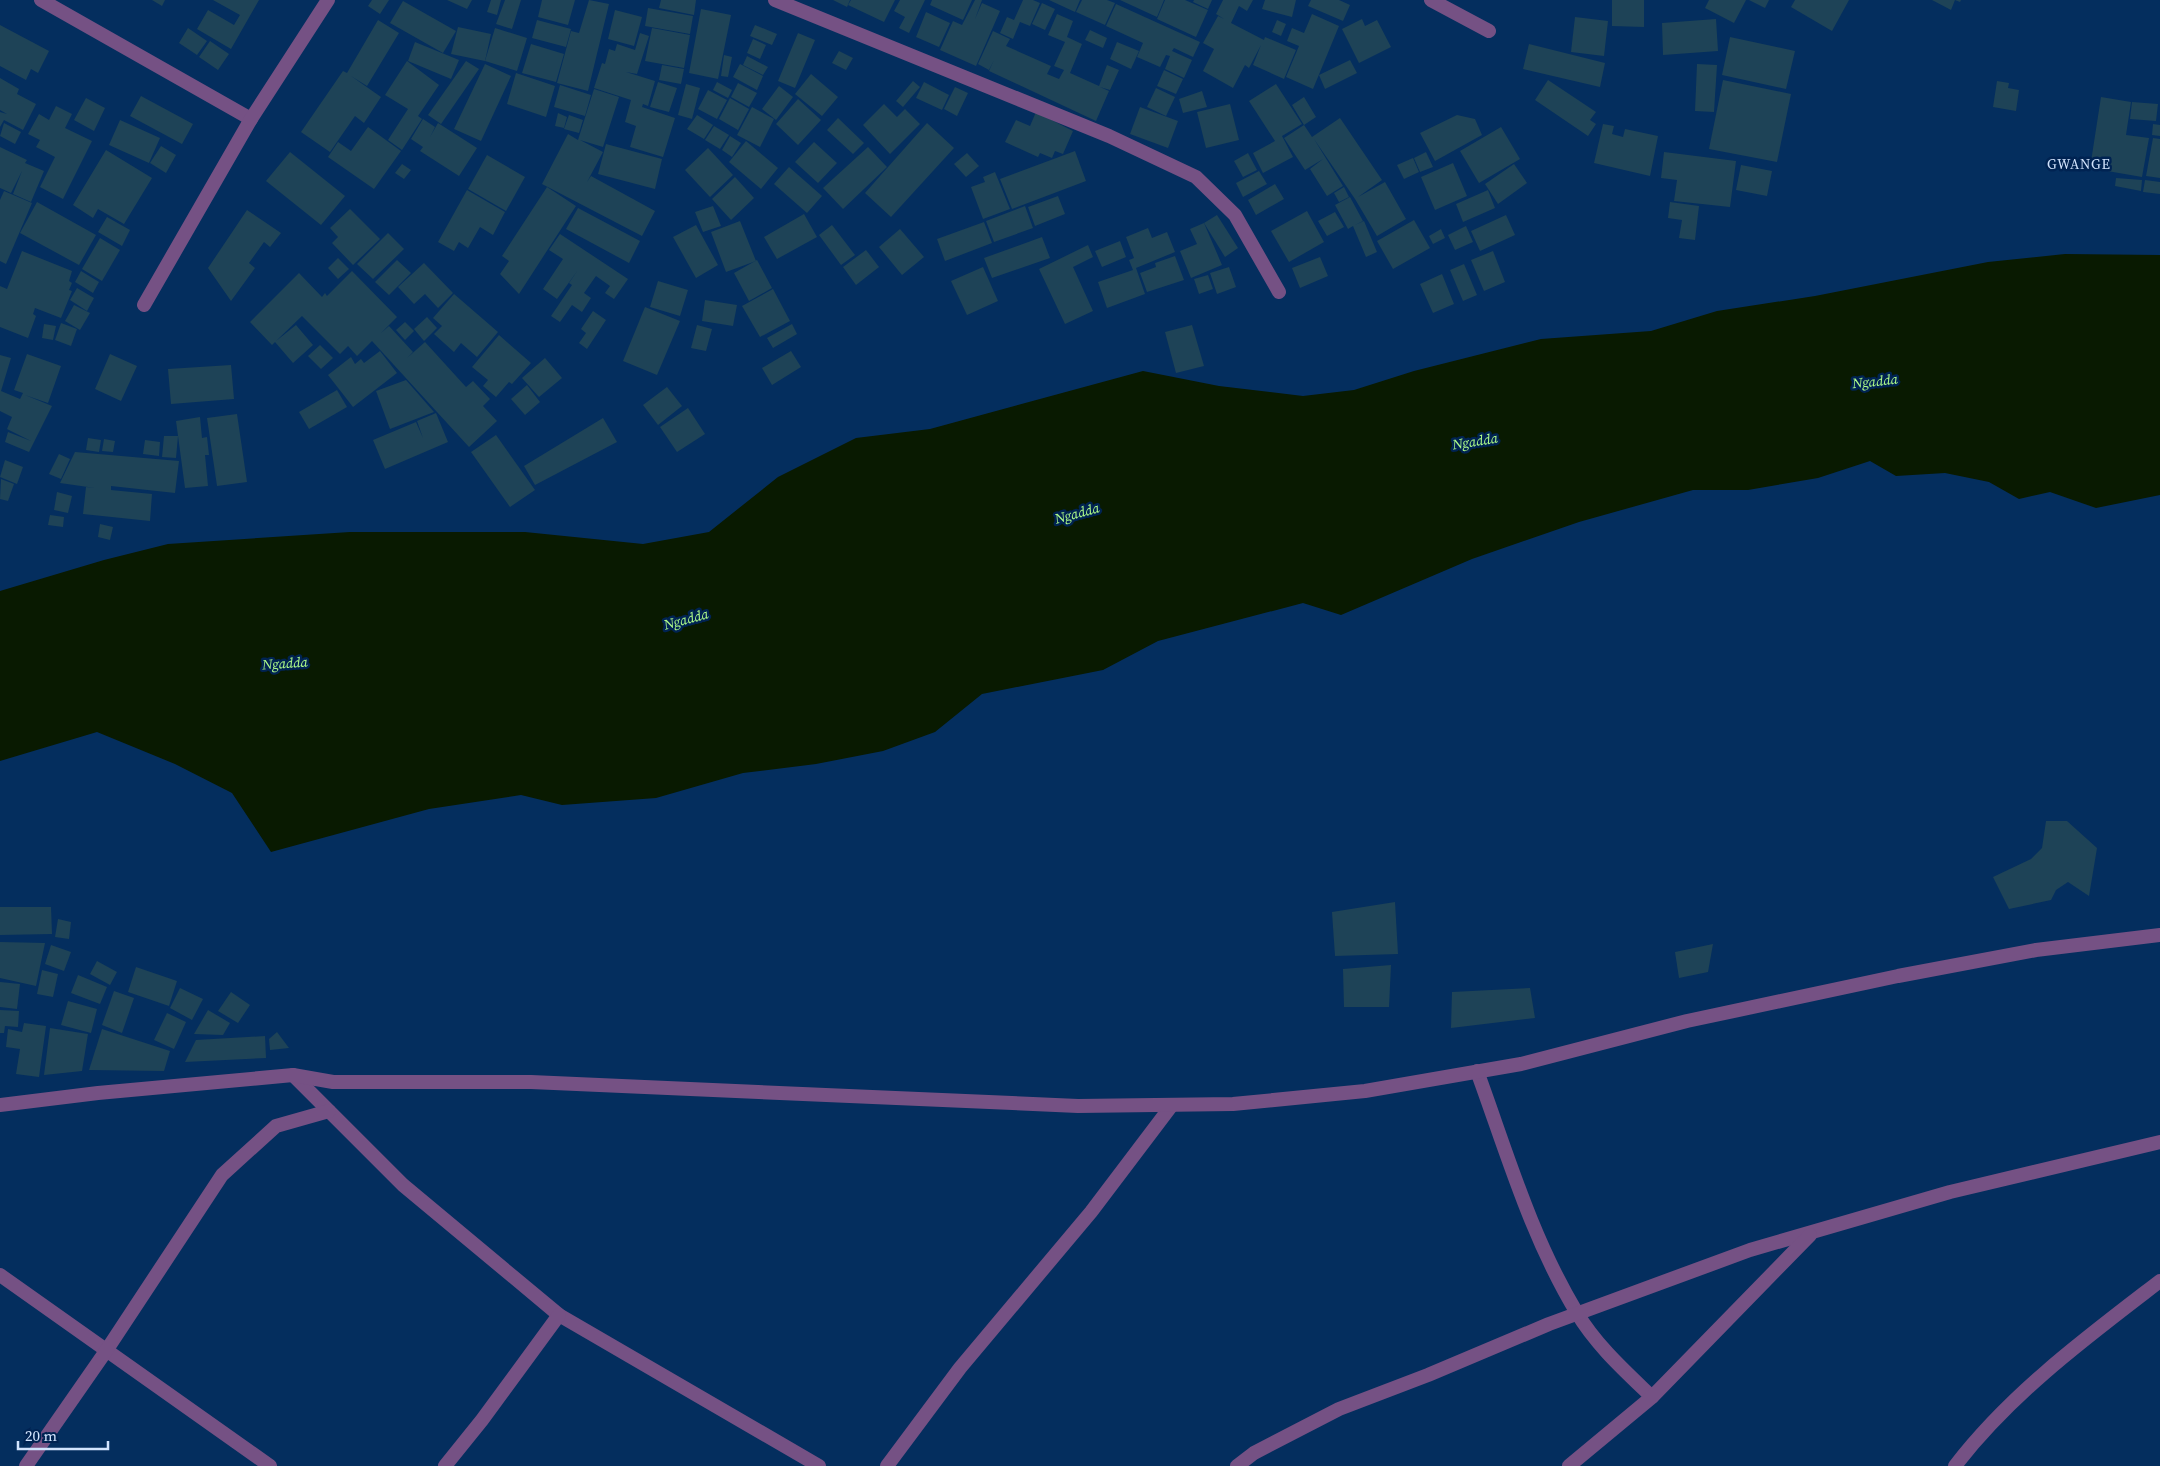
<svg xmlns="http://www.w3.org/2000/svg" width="2160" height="1466" font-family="'Source Serif 4',serif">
<rect width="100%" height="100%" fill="#042e5e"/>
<path fill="#091a01" d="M2065 254 2160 255V495L2096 508 2050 492 2019 499 1989 482 1945 473 1896 476 1870 461 1818 478 1748 490H1693L1579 522 1472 559 1341 615 1303 603 1158 641 1103 670 982 694 935 732 883 751 816 764 743 773 656 798 562 805 521 795 429 809 271 852 232 793 175 764 97 732 0 761V591L104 560 168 544 350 532H525L643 544 709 532 778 477 856 438 930 429 1143 371 1219 386 1303 396 1354 390 1414 371 1541 339 1651 331 1717 311 1815 296 1988 262Z"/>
<g fill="#1e4357">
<path d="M152 0H165L162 6Z"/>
<path d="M213 0H259L231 49 197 29 208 10 234 25 240 15Z"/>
<path d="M372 0H389L380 14 368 6Z"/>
<path d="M447 0H472L467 9Z"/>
<path d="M491 0H501L497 15 487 12Z"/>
<path d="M505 0H521L512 29 496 24Z"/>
<path d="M542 0H575L568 25 538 17Z"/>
<path d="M589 0 609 4 588 91 557 83 571 31 579 33Z"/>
<path d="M661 0H696L694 15 659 8Z"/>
<path d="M833 0H850L847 7Z"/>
<path d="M851 0H895L884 22 848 5Z"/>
<path d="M900 0H925L909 33 899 28 905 17 894 11Z"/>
<path d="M932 0H972L963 20 930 5Z"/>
<path d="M975 0H982L975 19 982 3 1000 11 976 66 940 50 953 21 962 25Z"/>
<path d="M1023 0H1033L1040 3 1030 26 1020 22 1013 39 1000 33 1007 17 1014 20Z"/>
<path d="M1049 0H1080L1075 12Z"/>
<path d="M1082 0H1107L1115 3 1105 25 1076 12Z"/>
<path d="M1120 0H1164L1157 17Z"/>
<path d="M1165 0H1185L1208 10 1196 37 1157 19Z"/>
<path d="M1194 0H1212L1208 9 1193 2Z"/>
<path d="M1223 0H1253L1247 11 1239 6 1231 23 1264 40 1265 37 1296 50 1284 79 1253 65 1261 45 1249 68 1245 65 1233 88 1203 71 1214 49 1203 43 1218 16 1224 19 1216 14Z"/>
<path d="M1265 0H1296L1292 17 1262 9Z"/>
<path d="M1311 0H1339L1350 5 1343 21 1308 6Z"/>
<path d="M1612 0H1644V27L1612 26Z"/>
<path d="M1709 0H1746L1734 23 1705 8Z"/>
<path d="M1749 0H1769L1765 8Z"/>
<path d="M1795 0H1849L1832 31 1791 7Z"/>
<path d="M1932 0H1961L1960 2 1955 0 1951 10Z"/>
<path d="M403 1 456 31 443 53 390 23Z"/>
<path d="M1042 3 1055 9 1045 30 1032 24Z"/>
<path d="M1116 4 1200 42 1193 57 1174 48 1172 51 1192 60 1184 78 1165 69 1170 56 1166 55 1160 67 1137 57 1143 43 1106 26Z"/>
<path d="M648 8 693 16 690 34 645 26Z"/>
<path d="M701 9 731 15 718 79 689 73Z"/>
<path d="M615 10 642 17 634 46 608 39Z"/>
<path d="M926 12 950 23 939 47 916 37Z"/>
<path d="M1057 14 1073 21 1067 37 1082 44 1070 73 1099 86 1107 65 1119 70 1110 90 1100 87 1109 91 1096 121 989 71 994 60 989 70 978 64 993 31 1010 39 1006 46 1051 66 1047 74 1059 79 1064 70 1054 66 1065 42 1048 35Z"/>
<path d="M1312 14 1339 26 1313 89 1286 77 1299 46 1287 41 1292 28 1304 33Z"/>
<path d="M1575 17 1608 21 1604 56 1571 52Z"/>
<path d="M1362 19 1365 26 1377 20 1391 47 1359 63 1342 29Z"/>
<path d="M1716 19 1718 51 1663 55 1662 23Z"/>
<path d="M378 20 399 33 367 86 351 76 381 97 364 123 355 116 330 152 301 132 343 71 347 73Z"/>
<path d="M537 20 571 29 566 47 532 38Z"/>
<path d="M1277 20 1286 24 1281 36 1272 32Z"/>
<path d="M0 25 49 51 38 73 31 69 26 80 0 66Z"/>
<path d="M755 25 777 34 772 45 750 36Z"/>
<path d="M458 27 491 34 485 61 451 54Z"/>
<path d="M188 28 207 41 197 55 179 43Z"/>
<path d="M495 28 527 38 517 71 485 61Z"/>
<path d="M652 28 690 35 684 68 645 61Z"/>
<path d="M1090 30 1107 38 1103 48 1085 40Z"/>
<path d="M640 33 649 36 637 74 626 72 655 81 648 106 643 104 642 107 675 118 663 157 630 147 636 126 625 122 631 100 594 88 602 63 605 64 609 49 615 51 617 44 635 50Z"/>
<path d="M798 33 815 40 795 88 778 81Z"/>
<path d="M1730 37 1795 51 1786 89 1722 75Z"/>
<path d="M753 39 766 45 760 59 747 53Z"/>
<path d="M210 41 229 54 218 70 199 57Z"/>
<path d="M415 42 459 60 451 79 408 61Z"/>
<path d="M1117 42 1139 51 1131 69 1110 59Z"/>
<path d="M531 44 564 54 556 82 522 73Z"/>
<path d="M1529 44 1605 63 1600 87 1523 69Z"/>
<path d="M839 51 853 58 846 70 832 63Z"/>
<path d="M724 55 732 57 728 77 721 76Z"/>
<path d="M747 56 768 67 763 75 743 65Z"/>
<path d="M1350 60 1357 73 1325 89 1319 75Z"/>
<path d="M407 61 439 85 418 116 422 119 402 150 388 140 408 109 385 95Z"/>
<path d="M466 61 479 69 441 124 428 115Z"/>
<path d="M485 64 511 76 481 141 454 129Z"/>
<path d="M740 64 763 76 757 90 733 77Z"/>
<path d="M1697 64 1717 65 1714 112 1695 111Z"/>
<path d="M662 65 684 69 681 84 659 80Z"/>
<path d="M1164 70 1183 79 1176 94 1157 86Z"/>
<path d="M516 73 555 86 546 117 507 104Z"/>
<path d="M811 74 838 97 822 116 795 94Z"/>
<path d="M0 78 19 89 17 94 36 104 23 130 4 120 0 127V112L7 114 0 110Z"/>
<path d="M1548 80 1596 112 1590 120 1596 124 1588 136 1535 100Z"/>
<path d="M1723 80 1791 94 1777 162 1709 149Z"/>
<path d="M913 81 920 87 903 107 896 101Z"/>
<path d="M1997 81 2009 83 2008 88 2019 90 2016 111 1993 107Z"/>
<path d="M658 82 677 88 669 112 650 107Z"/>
<path d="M717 82 732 90 728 98 713 90Z"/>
<path d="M924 82 949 95 942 110 916 98Z"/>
<path d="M738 83 757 93 749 107 731 97Z"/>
<path d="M686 84 700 88 692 119 678 115Z"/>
<path d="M1276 84 1302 124 1282 136 1293 157 1263 173 1253 153 1275 141 1249 101Z"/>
<path d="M560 85 591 95 585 116 554 107Z"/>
<path d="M779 86 793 97 776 120 762 109Z"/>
<path d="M955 87 968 93 957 116 944 109Z"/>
<path d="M1156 88 1175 97 1166 116 1147 107Z"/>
<path d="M594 89 619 97 603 147 580 140 603 152 587 182 591 176 655 211 642 236 542 184 568 134 578 140Z"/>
<path d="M708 90 727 100 717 119 698 109Z"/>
<path d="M1202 91 1207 107 1183 113 1179 99Z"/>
<path d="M141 96 193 124 182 144 130 116Z"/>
<path d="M1304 97 1316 117 1304 125 1292 105Z"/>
<path d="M2101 97 2131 102 2126 135 2149 138 2142 177 2090 168Z"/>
<path d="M86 98 105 108 94 131 74 120Z"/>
<path d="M730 98 749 109 738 130 719 119Z"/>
<path d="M798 99 821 120 798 145 776 124Z"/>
<path d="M2132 102 2158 104 2156 121 2130 119Z"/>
<path d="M884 104 897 117 905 109 920 124 890 154 863 125Z"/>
<path d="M1230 104 1239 140 1206 148 1197 112Z"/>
<path d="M56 106 72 114 65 128 92 141 63 199 40 187 55 157 36 147 40 140 28 134 39 114 49 120Z"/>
<path d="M752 107 774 119 760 147 737 135Z"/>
<path d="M1140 107 1178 121 1168 148 1130 134Z"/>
<path d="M1036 112 1073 131 1063 154 1055 151 1052 158 1040 153 1038 157 1005 142 1016 120 1030 126Z"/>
<path d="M558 113 567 117 564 128 555 126Z"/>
<path d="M569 115 583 120 579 133 564 129Z"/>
<path d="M697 115 713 125 704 139 687 129Z"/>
<path d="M1457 115 1475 119 1482 135 1435 161 1420 133Z"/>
<path d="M838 118 864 143 853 154 827 130Z"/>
<path d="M1340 118 1382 180 1358 197 1385 182 1406 219 1377 236 1355 199 1314 139 1343 186 1327 196 1310 169 1323 159 1305 170 1284 138 1304 125 1312 137Z"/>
<path d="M423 119 435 127 430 137 438 123 477 148 459 176 420 151 423 147 411 139Z"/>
<path d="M120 120 160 138 149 163 109 145Z"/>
<path d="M4 123 21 132 15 144 0 136Z"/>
<path d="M927 123 954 148 891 217 865 193Z"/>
<path d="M1603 124 1614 126 1612 134 1623 137 1625 129 1658 136 1650 176 1594 163Z"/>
<path d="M2153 124 2160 125V136L2152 135Z"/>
<path d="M714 126 729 135 720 149 705 140Z"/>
<path d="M368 127 401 151 374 189 328 157 338 142 351 151Z"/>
<path d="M1501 127 1520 159 1479 183 1460 151Z"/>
<path d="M730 136 741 143 732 157 722 150Z"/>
<path d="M2153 138 2160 139V178L2146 176Z"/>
<path d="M746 141 778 168 761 189 729 162Z"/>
<path d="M814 142 837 163 818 183 795 162Z"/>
<path d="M606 144 662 159 655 189 598 174Z"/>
<path d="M161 146 176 155 166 173 150 163Z"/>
<path d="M0 147 27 160 25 163 44 171 31 202 13 194 22 171 11 193 0 188Z"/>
<path d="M868 147 887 167 843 209 823 188Z"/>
<path d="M708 148 733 175 710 197 685 170Z"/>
<path d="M106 150 152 178 124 224 98 209 93 218 73 205Z"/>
<path d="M1075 151 1086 181 1012 209 1000 179Z"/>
<path d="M290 152 345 196 321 225 266 181Z"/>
<path d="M1426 152 1433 167 1420 172 1414 158Z"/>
<path d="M1664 152 1736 161 1730 207 1674 201 1677 180 1661 178Z"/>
<path d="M967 153 979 166 966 177 954 164Z"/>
<path d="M1248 153 1257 170 1243 177 1234 161Z"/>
<path d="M487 155 525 177 506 211 468 189Z"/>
<path d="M1413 158 1419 172 1404 179 1397 165Z"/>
<path d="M1453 163 1467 196 1435 210 1421 177Z"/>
<path d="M402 164 411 170 404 179 395 173Z"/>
<path d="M1514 164 1527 183 1498 204 1485 184Z"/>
<path d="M1741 165 1772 171 1767 196 1736 190Z"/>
<path d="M789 167 822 196 807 213 774 184Z"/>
<path d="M1259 171 1267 184 1243 197 1236 183Z"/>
<path d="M995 172 1010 209 983 219 971 187 985 182 983 177Z"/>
<path d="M735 177 754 198 731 220 712 199Z"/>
<path d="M2116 178 2142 180 2141 191 2115 186Z"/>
<path d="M2145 180 2160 182V194L2143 192Z"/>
<path d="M1275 184 1284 199 1256 215 1248 200Z"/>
<path d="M547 187 576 206 519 294 500 274 509 261 502 256Z"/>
<path d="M1344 187 1349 197 1339 202 1334 193Z"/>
<path d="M467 190 505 212 493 235 480 227 468 248 459 242 454 251 438 242Z"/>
<path d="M1488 190 1495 208 1463 222 1456 204Z"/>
<path d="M4 191 32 203 6 264 0 261V200Z"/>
<path d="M1058 196 1065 214 1035 226 1028 207Z"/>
<path d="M1350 197 1363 221 1355 225 1364 221 1377 252 1366 257 1353 226 1348 229 1335 205Z"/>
<path d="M37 202 96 235 79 265 20 233Z"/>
<path d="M1670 202 1699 206 1695 240 1679 238 1682 220 1668 218Z"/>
<path d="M713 206 721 226 703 232 695 212Z"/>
<path d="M1025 206 1033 228 994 242 986 221Z"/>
<path d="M578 208 640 241 629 263 566 229Z"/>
<path d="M350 209 380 239 353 265 332 243 338 237 330 228Z"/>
<path d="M247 210 281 233 270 247 264 242 249 263 255 268 231 301 208 268Z"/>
<path d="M1307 211 1324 242 1289 262 1271 231Z"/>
<path d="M1335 212 1344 227 1327 236 1318 221Z"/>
<path d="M804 214 817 237 777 259 764 237Z"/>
<path d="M1217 215 1238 248 1225 257 1204 223Z"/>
<path d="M1506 215 1515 235 1480 251 1471 231Z"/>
<path d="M107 217 130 230 122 246 98 232Z"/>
<path d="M1414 220 1430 248 1393 269 1377 241Z"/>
<path d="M740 221 756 261 726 272 711 232Z"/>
<path d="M984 222 992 243 945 261 937 239Z"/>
<path d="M1204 223 1222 265 1191 278 1180 251 1197 244 1190 229Z"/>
<path d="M696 225 718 265 696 278 673 237Z"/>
<path d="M832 225 855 255 841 265 819 235Z"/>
<path d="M1466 226 1473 242 1455 250 1448 235Z"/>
<path d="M1148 228 1152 238 1167 232 1175 252 1136 268 1145 294 1107 308 1098 282 1133 270 1129 260 1134 258 1126 237Z"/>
<path d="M900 229 924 257 902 275 879 247Z"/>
<path d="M1441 229 1445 238 1433 244 1429 236Z"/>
<path d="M388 233 404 249 373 279 357 264Z"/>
<path d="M560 234 628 279 614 299 605 293 610 286 596 276 584 293 591 298 582 312 572 305 560 322 551 316 572 285 569 283 578 270 557 299 543 289 563 259 549 250Z"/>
<path d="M1042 237 1050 258 992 278 984 258Z"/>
<path d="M100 238 120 250 102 281 82 269Z"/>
<path d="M1120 241 1126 257 1102 267 1095 251Z"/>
<path d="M1088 245 1093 257 1073 267 1093 311 1065 324 1039 269Z"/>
<path d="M866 250 879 267 856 285 843 267Z"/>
<path d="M22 251 72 271 69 281 72 283 69 290 72 291 61 318 35 308 33 314 36 316 28 338 0 327V286L7 289Z"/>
<path d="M1493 251 1505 282 1484 291 1471 260Z"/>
<path d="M1175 256 1184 280 1147 292 1140 273 1156 267 1155 263Z"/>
<path d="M1320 257 1328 276 1300 288 1292 268Z"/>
<path d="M338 258 349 269 338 279 328 268Z"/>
<path d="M397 260 411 273 389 295 375 282Z"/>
<path d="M757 260 772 288 749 301 734 273Z"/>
<path d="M424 263 453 293 438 308 425 294 414 304 398 287Z"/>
<path d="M1464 264 1477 295 1463 301 1450 270Z"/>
<path d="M983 267 998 301 967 315 951 281Z"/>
<path d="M1229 267 1236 287 1217 294 1210 273Z"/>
<path d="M81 271 99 282 93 293 75 282Z"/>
<path d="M352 271 397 317 381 333 389 326 413 352 407 358 425 342 466 387 473 381 490 399 483 406 497 421 469 447 372 341 357 356 348 346 340 354 302 316 276 341 296 325 313 345 293 363 275 342 272 345 250 322 299 273 322 297 325 293 327 296Z"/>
<path d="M1442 274 1454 304 1433 313 1420 284Z"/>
<path d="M1208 275 1213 289 1199 294 1194 279Z"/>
<path d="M658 281 688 290 680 316 650 307Z"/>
<path d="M77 288 94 298 87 311 70 300Z"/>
<path d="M773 289 790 321 760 337 742 306Z"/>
<path d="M454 294 498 332 477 357 461 343 454 352 434 334 442 326 433 318Z"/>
<path d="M705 300 737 305 733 326 702 321Z"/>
<path d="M74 305 90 313 80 330 65 321Z"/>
<path d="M645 307 680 321 657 375 623 361Z"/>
<path d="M593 311 606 320 587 349 579 343 586 333 581 329Z"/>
<path d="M427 317 437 328 424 341 414 329Z"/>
<path d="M405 322 414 331 405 340 396 330Z"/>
<path d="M61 323 77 329 71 346 55 340Z"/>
<path d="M44 324 56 326 53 340 42 338Z"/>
<path d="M792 324 797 334 773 348 767 338Z"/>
<path d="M697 325 712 329 706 351 691 348Z"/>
<path d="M1192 325 1204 366 1176 373 1165 332Z"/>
<path d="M499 335 531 363 512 384 509 382 496 397 483 386 488 380 472 367Z"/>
<path d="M320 345 333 358 321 369 308 356Z"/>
<path d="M380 351 397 373 353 407 328 375 351 357 355 364 361 359 364 363Z"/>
<path d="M791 351 801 367 772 385 762 368Z"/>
<path d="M27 354 61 366 48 403 25 395 52 406 29 452 5 442 8 432 31 441 7 429 12 417 0 411V355L11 358 1 391 20 399 23 393 14 390Z"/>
<path d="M110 354 137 366 121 401 95 389Z"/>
<path d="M545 358 562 378 539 397 522 378Z"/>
<path d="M231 365 234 399 171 404 168 369Z"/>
<path d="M406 380 434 412 390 429 376 391Z"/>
<path d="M527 385 540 402 525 415 511 399Z"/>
<path d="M667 387 682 406 658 425 643 405Z"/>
<path d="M337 390 347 407 309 429 299 412Z"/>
<path d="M688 408 705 434 677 452 660 427Z"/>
<path d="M436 413 448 442 385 469 373 440 416 422 423 438 417 421Z"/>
<path d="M237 414 247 482 217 486 207 418Z"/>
<path d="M200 417 202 438 207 437 209 455H205L208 486 185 488 176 421Z"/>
<path d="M603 418 617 442 535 485 524 466Z"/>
<path d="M496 435 535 490 510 507 471 452Z"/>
<path d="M164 436H178L176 458 162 457Z"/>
<path d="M88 438 101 440 99 452 86 450Z"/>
<path d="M104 439 115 441 113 452 102 451Z"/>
<path d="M145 440 160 442 159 456 143 454Z"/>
<path d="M75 452 179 461 175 493 111 486V490L152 494 150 521 83 514 86 487 95 488 60 483Z"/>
<path d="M59 454 70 459 61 479 49 474Z"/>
<path d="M5 460 23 467 17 484 0 477Z"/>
<path d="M1 479 14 484 8 501 0 499Z"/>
<path d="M57 492 72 496 68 513 54 510Z"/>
<path d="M50 515 64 517 63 527 48 525Z"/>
<path d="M100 524 113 527 110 540 98 537Z"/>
<path d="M2046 821H2067L2097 848 2089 896 2068 882 2056 890 2051 900 2009 909 1993 877 2031 859 2042 848Z"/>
<path d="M1395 902 1398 954 1335 956 1332 912Z"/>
<path d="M0 907H51L52 934 0 935Z"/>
<path d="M58 919 71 922 69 939 55 937Z"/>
<path d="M0 942 45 943 36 986 0 978Z"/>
<path d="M1713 944 1708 972 1679 978 1675 952Z"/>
<path d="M51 945 71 952 64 971 45 964Z"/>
<path d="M97 961 117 972 110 985 90 974Z"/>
<path d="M1391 965 1389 1007H1344L1343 969Z"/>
<path d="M136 967 177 981 169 1006 128 992Z"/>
<path d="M42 970 58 974 53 997 37 994Z"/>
<path d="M78 975 107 987 100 1004 71 993Z"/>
<path d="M0 982 20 984 17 1009 0 1007Z"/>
<path d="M180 988 203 999 192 1020 170 1008Z"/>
<path d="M1530 988 1535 1018 1451 1028 1452 992Z"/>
<path d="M114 991 134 998 122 1033 102 1025Z"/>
<path d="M231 992 250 1005 238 1023 218 1011Z"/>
<path d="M68 1001 97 1009 91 1033 61 1025Z"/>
<path d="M0 1010 19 1011 18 1027 5 1026 4 1033H0Z"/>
<path d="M208 1010 230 1023 223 1035 194 1034Z"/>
<path d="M167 1013 186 1022 174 1049 154 1040Z"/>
<path d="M24 1023 46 1026 39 1077 16 1074 20 1049 6 1047 8 1029 22 1032Z"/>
<path d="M50 1028 88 1034 82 1071 44 1075Z"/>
<path d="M102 1029 170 1051 164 1071 89 1070Z"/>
<path d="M277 1032 289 1048 270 1050 269 1039Z"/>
<path d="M265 1036 266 1058 185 1062 196 1040Z"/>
</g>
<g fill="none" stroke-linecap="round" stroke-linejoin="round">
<g stroke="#755184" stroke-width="14">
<path d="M41 0 251 119"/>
<path d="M775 0 1109 136 1196 177 1235 215 1279 292"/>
<path d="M1431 0 1489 31"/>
<path d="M144 305 251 119 328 0"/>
<path d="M1477 1071C1507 1153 1531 1237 1577 1313 1596 1345 1625 1371 1652 1397"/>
<path d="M293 1075 403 1185 559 1315 819 1466"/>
<path d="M0 1275 270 1466"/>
<path d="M26 1466 106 1351 222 1175 276 1126 329 1111"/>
<path d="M445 1466 482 1420 559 1315"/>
<path d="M887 1466 960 1368 1091 1212 1172 1105"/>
<path d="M1237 1466 1254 1453 1339 1409 1428 1375 1549 1324 1750 1250 1950 1192 2160 1142"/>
<path d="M1569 1466 1652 1397 1810 1235"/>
<path d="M1955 1466C2011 1393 2087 1337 2160 1281"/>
</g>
<path stroke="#755184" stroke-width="14" d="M0 1105 98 1093 293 1075 333 1082H531L1078 1106 1233 1104 1365 1091 1521 1064 1687 1021 1898 976 2036 950 2160 935"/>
</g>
<g text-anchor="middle" stroke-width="5" stroke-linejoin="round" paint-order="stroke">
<g font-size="14" letter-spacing="1" fill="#d2e4fd" stroke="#002352">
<text x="2079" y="169">GWANGE</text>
</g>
<g font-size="14" font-style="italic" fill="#b0fd89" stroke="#002352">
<text transform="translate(1875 381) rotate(-6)" y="5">Ngadda</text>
<text transform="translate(1475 441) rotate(-9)" y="5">Ngadda</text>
<text transform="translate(1077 513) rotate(-15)" y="5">Ngadda</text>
<text transform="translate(686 619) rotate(-15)" y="5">Ngadda</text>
<text transform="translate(285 663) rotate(-4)" y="5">Ngadda</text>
</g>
</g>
<path d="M18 1441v8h90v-8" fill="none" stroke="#d2e4fd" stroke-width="2.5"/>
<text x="25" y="1441" font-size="15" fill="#d2e4fd" stroke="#002352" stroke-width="4" paint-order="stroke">20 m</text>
</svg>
